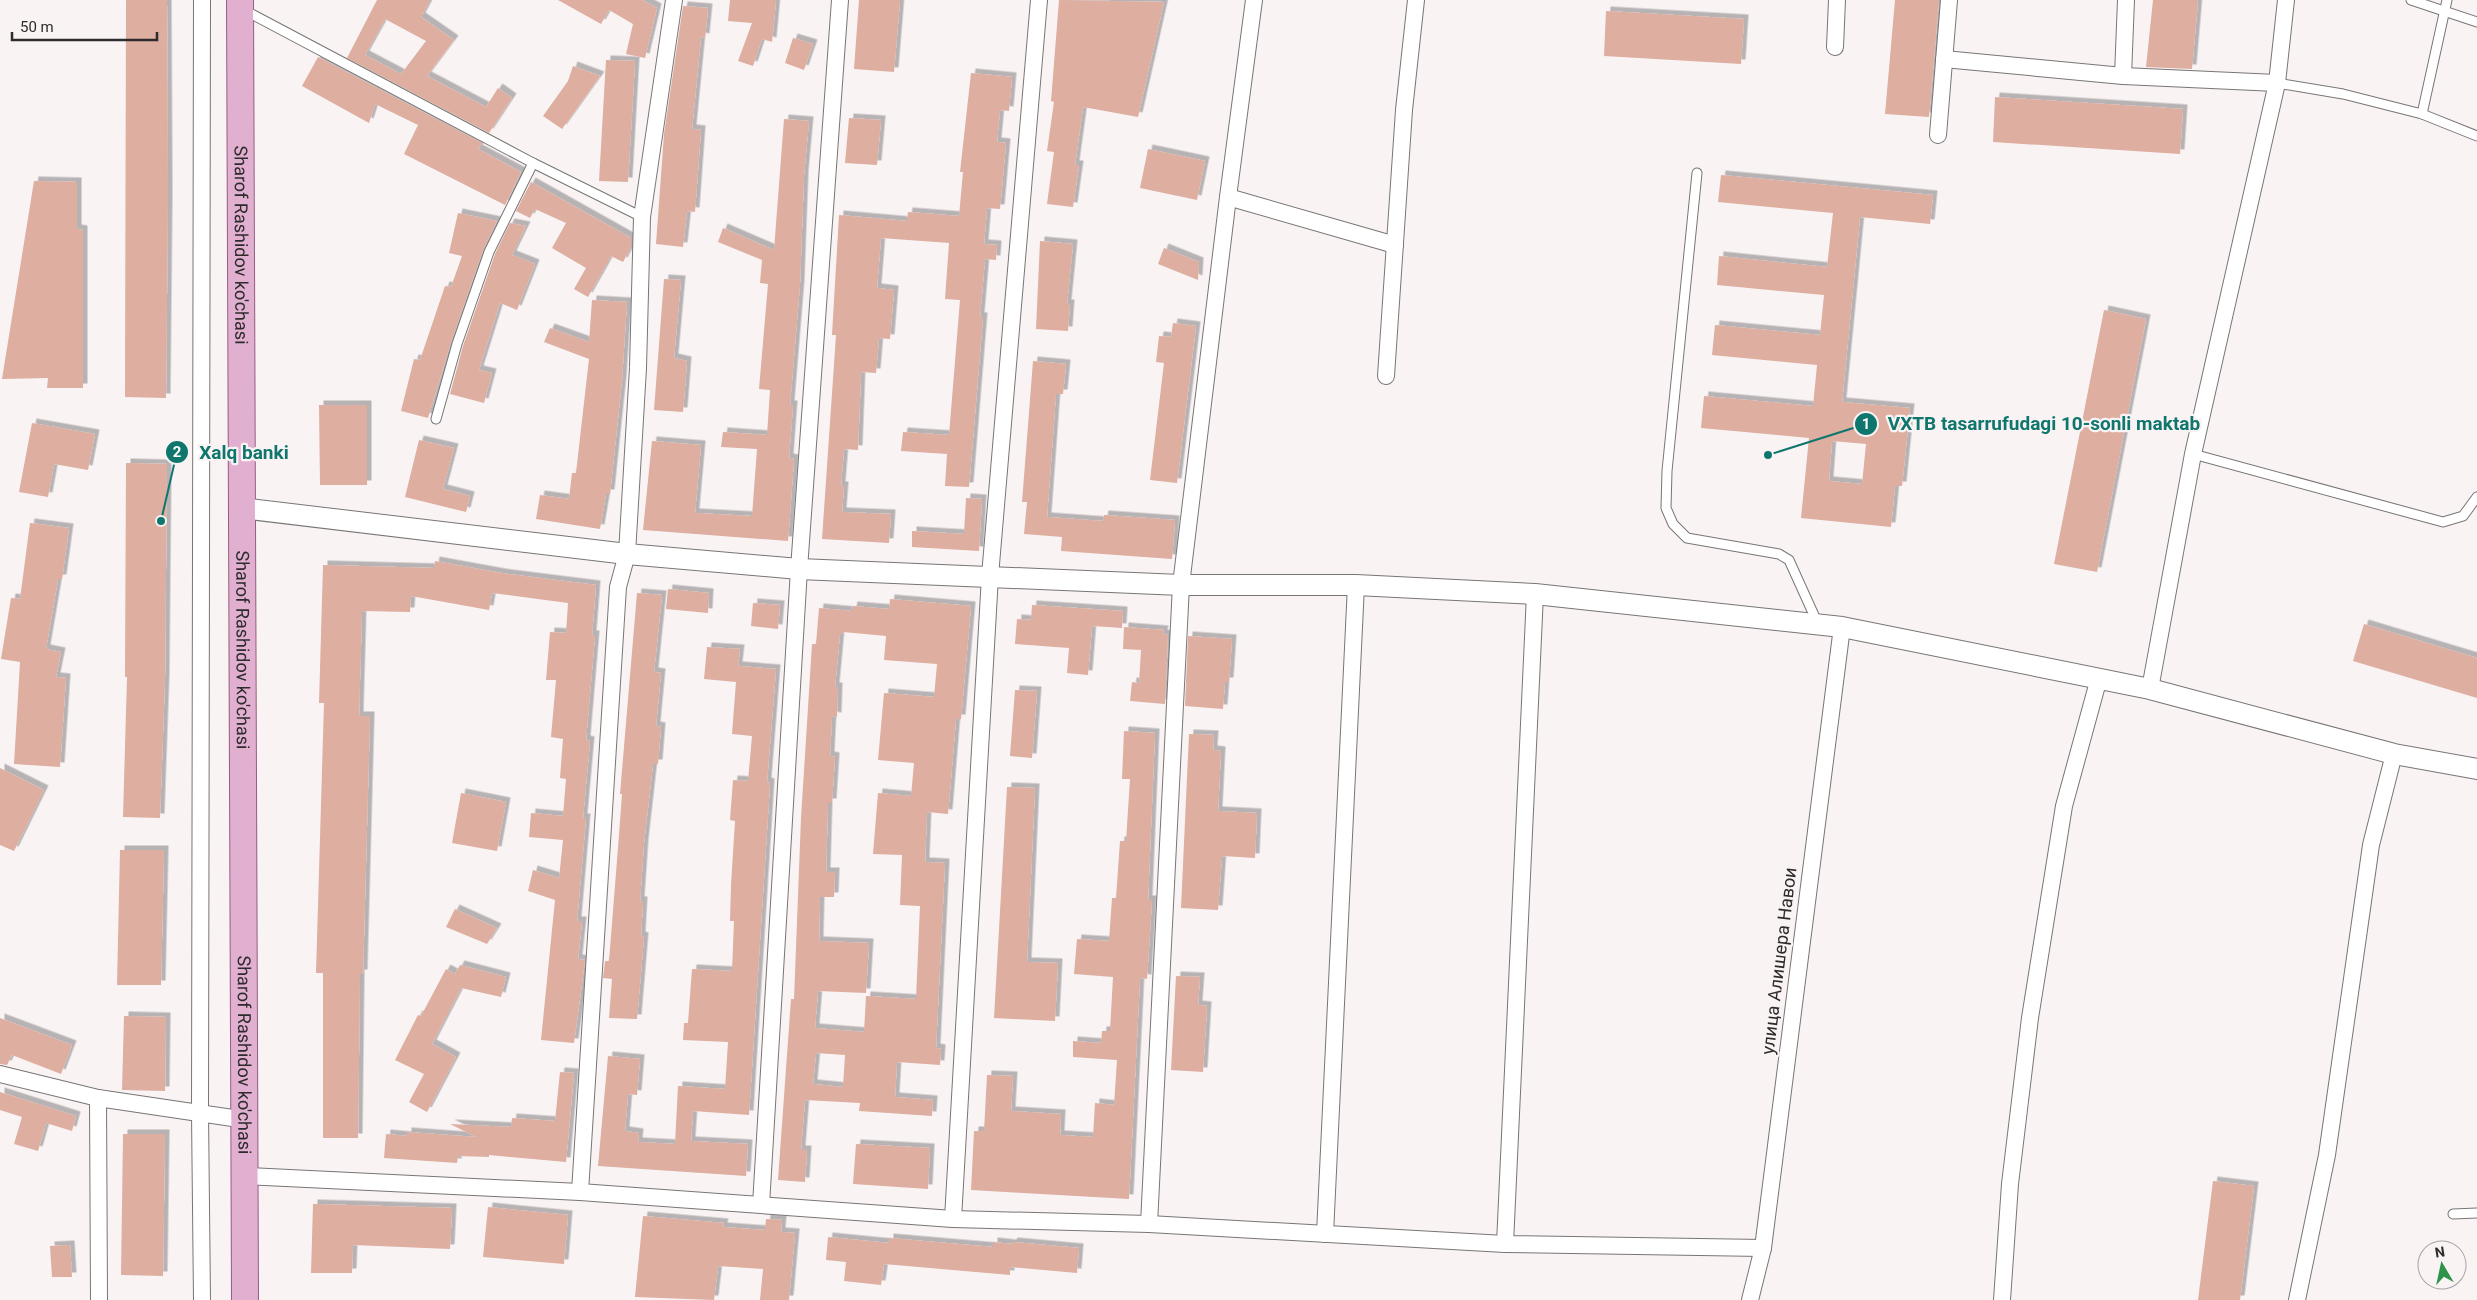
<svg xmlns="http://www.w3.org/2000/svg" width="2477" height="1300" font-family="Roboto,sans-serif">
<defs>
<filter id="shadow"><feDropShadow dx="4.5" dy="-4.5" stdDeviation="0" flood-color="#0004"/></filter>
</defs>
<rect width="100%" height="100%" fill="#f9f3f4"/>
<g fill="#deaea0" fill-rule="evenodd" filter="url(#shadow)">
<path d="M126 0H167L168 197 166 398 125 397Z"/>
<path d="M377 0H430L421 17 454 40 427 76 486 107 498 88 512 98 489 133 347 58ZM385 19 426 41 401 74 365 55Z"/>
<path d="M558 0H642L657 8 645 58 626 54 633 24 609 10 601 24Z"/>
<path d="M730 0H776L772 42 762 39 753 66 738 61 752 23 728 21Z"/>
<path d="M859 0H900L894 72 854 69Z"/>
<path d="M1059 0 1164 2 1138 117 1083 107 1075 165H1079L1073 207 1047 204 1054 152 1047 151 1054 102 1051 101Z"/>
<path d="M1895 0H1939L1929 117 1885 114Z"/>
<path d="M2153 0H2198L2192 69 2146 67Z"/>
<path d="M683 6 708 8 705 38 701 37 692 129 701 130 695 212 687 211 683 247 656 244 664 134Z"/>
<path d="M1606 11 1744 19 1741 64 1604 56Z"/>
<path d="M793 38 813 44 804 70 785 63Z"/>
<path d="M318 57 482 143 478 149 521 172 505 205 404 154 418 125 375 104 369 123 302 86Z"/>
<path d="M606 60 635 61 628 182 599 181Z"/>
<path d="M573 66 600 76 562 129 543 116 568 81Z"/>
<path d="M971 73 1012 77 1009 111 1000 110 997 142 1006 143 1000 209 987 208 984 244 997 245 996 260 985 259 980 317H983L969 487 945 486 947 454 901 451 903 432 949 435 960 300 945 299 949 243 881 238 877 288 894 290 890 339 879 338 876 373 861 372 858 450 844 449 841 486H844L842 512 891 514 889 543 822 539 836 335H832L839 215 907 221 908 212 959 216 963 172H960Z"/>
<path d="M1995 97 2183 109 2180 154 1993 142Z"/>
<path d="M849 118 881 120 877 165 845 163Z"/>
<path d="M784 119 809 121 804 175 800 284 790 405H793L789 458 794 459 788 541 643 530 652 441 701 445 695 513 752 516 757 449 721 447 723 432 767 435 770 390 759 389 768 284 760 283 762 260 718 242 723 228 774 250Z"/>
<path d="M1148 149 1205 161 1197 200 1140 188Z"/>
<path d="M1721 175 1933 195 1930 224 1860 217 1842 402 1910 408 1902 486H1895L1891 527 1801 518 1809 438 1701 428 1704 396 1813 406 1817 365 1712 355 1715 325 1820 335 1824 295 1717 285 1719 256 1827 267 1833 213 1718 202ZM1832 441 1866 444 1862 484 1829 481Z"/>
<path d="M34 181 77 182V229L83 230V388H47L48 378 2 379Z"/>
<path d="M531 182 631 238V247L623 262 611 256 588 297 574 289 586 268 552 248 566 223 535 209 530 218 516 211Z"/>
<path d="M458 213 497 221 483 250 451 342 428 418 401 411 414 359 420 360 445 286 451 287 462 256 449 253Z"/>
<path d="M510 223 526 226 512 255 535 264 517 310 500 303 479 370 492 373 484 403 450 394 463 346 495 254Z"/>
<path d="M1040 241 1073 244 1067 304H1070L1068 331 1036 329Z"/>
<path d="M1164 248 1199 262 1198 280 1158 264Z"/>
<path d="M664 279 681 280 674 358 687 361 683 412 654 410Z"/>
<path d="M592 300 627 302 622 380 610 494H606L600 529 536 519 540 495 569 499 572 473H576L589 359 544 342 550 328 589 342Z"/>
<path d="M2104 310 2146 319 2097 572 2054 564Z"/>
<path d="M1173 323 1196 326 1177 483 1150 480 1164 363 1156 362 1159 336 1171 337Z"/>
<path d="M1033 361 1066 364 1063 394H1056L1047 517 1103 521 1104 515 1175 520 1172 559 1061 551 1062 537 1024 534 1027 502H1022Z"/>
<path d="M319 405H367V485H320Z"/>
<path d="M32 423 95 434 88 470 54 464 48 497 19 492Z"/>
<path d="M419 440 454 448 443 489 470 496 466 512 405 497Z"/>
<path d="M126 463 167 464 165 677 160 818 123 817 127 677H125Z"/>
<path d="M966 498 982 499 979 551 912 547V531L964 534Z"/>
<path d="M30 523 69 528 62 579H58L46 649 61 652 56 677 66 678 60 767 14 764 20 662 1 659 11 598 20 599Z"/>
<path d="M435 561 501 573 596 585 592 635H595L586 740 590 741 583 818H586L577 921H582L578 959 585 960 574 1043 541 1040 555 900 528 891 533 870 559 878 563 840 529 837 531 813 563 816 566 779 560 778 563 739 551 737 556 680H546L550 632 566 633 568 603 492 593 489 610 411 596 410 612 362 611 359 716H370L363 974H360L358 1138H323V973H316L324 703H319L323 565 434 568Z"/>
<path d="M668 589 709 593 708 613 666 609Z"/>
<path d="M637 593 662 595 654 672 661 673 656 726 661 727 658 764H653L644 843 640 901H643L641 936 644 937 637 1019 609 1018 612 979 603 978 605 961H609L619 835 622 794H620Z"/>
<path d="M890 599 971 606 961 719H956L948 814 927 812 925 862 945 863 936 1048 941 1049 940 1065 897 1062 895 1097 933 1100 932 1116 859 1111 860 1103 805 1100 801 1150H807L805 1182 778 1180 791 999H794L801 818 812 644H816L819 608 852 611 853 606 889 609ZM843 632 886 636 884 660 937 664 934 697 884 693 878 760 914 763 911 796 878 793 873 854 902 855 900 905 920 906 916 999 866 996 864 1032 815 1028 818 991 866 993 869 943 819 941 820 897H834L835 872H826L828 803H832L835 757 830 756 832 716 837 717 838 687H835L840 634H843ZM816 1053 845 1055 843 1087 813 1084Z"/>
<path d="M753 603 780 605 778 629 751 626Z"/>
<path d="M1032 605 1123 611 1122 628 1092 626 1088 675 1067 673 1069 648 1015 644 1017 619 1031 620Z"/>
<path d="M2364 624 2477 658V698L2353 661Z"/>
<path d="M1124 627 1164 630 1163 634 1168 635 1165 704 1130 701 1132 682 1139 683 1141 650 1123 649Z"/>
<path d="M1188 636 1232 639 1229 682H1225L1223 709 1185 706Z"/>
<path d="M707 647 740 649 738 666 776 669 767 782 770 783 749 1115 693 1111 691 1141 748 1144 746 1176 598 1166 608 1056 640 1059 637 1095 628 1094 625 1131 639 1133 638 1142 675 1144 678 1086 725 1089 728 1042 683 1040 684 1023H688L692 969 732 971 734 921H730L731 885 735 821 730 820 733 780 748 781 752 736 732 734 736 682 704 679Z"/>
<path d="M1015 690 1037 691 1032 758 1010 756Z"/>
<path d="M1124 731 1155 733 1148 900H1152L1147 979 1140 978 1129 1199 971 1190 974 1131H984L987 1075 1013 1076 1011 1111 1061 1114 1060 1135 1093 1137 1095 1103 1114 1105 1117 1060 1073 1057V1041L1101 1043 1102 1031H1110L1113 977 1074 974 1077 939 1109 941 1112 898H1116L1120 841H1126L1130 779H1122Z"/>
<path d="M1189 734 1214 735 1213 750 1221 751 1218 811 1257 813 1255 858 1222 856 1218 910 1181 908Z"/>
<path d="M0 768 44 790 14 851 0 845Z"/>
<path d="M1007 787 1035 788 1027 962 1058 963 1055 1021 994 1018Z"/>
<path d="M461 793 506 802 497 851 452 843Z"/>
<path d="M120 850H164L161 985H117Z"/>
<path d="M455 909 497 928 487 944 446 927Z"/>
<path d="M460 965 506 977 501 997 461 988 432 1044 456 1057 427 1112 409 1102 424 1074 395 1060 418 1015 421 1016 446 969 455 974Z"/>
<path d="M1176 976 1200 977 1198 1005 1207 1006 1203 1072 1171 1070Z"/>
<path d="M124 1016 166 1017 165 1091 122 1090Z"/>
<path d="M0 1018 72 1045 61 1074 12 1055 7 1065 0 1064Z"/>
<path d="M560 1072 574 1073 566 1162 489 1155V1157L458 1156 457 1163 384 1158 386 1134 407 1136V1132L476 1137 450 1124 511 1127 512 1118 555 1121Z"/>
<path d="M0 1092 76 1116 72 1131 46 1123 38 1151 14 1144 22 1117 0 1110Z"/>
<path d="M123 1134H165L163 1276 121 1275Z"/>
<path d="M856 1144 930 1148 928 1189 853 1184Z"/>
<path d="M2213 1181 2254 1186 2240 1300H2198Z"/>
<path d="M313 1204 452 1208 450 1249 353 1245 352 1273H311Z"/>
<path d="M488 1207 568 1215 564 1264 483 1257Z"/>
<path d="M643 1216 724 1223 723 1227 765 1230 766 1219 782 1220 781 1232 795 1233 789 1300H760L763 1269 718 1266 714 1300 635 1297Z"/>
<path d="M828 1237 889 1243V1238L993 1247V1242L1012 1244 1013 1242 1079 1248 1077 1273 1010 1267V1275L884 1264 881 1285 844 1281 846 1262 826 1260Z"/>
<path d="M70 1245 72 1277H52L50 1246Z"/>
</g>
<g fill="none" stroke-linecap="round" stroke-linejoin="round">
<g stroke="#797575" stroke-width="11">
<g id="service">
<path d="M2411 0 2477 22"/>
<path d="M244 10 533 163 642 217"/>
<path d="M2277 83 2343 94 2422 114 2477 136"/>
<path d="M2422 114 2447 0"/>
<path d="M1697 173 1667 471 1666 508 1673 524 1687 538 1779 554 1789 560 1818 624"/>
<path d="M436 419 457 344 489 252 533 163"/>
<path d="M2193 454 2443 522 2463 516 2477 497"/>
<path d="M2453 1214 2477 1213"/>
</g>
</g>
<g stroke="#797575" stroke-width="18">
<g id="minor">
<path d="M1835 47 1837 0"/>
<path d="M1944 59 2123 76 2277 83"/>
<path d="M2123 76 2126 0"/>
<path d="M1938 135 1949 0"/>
<path d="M1228 197 1395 245"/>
<path d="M1386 376 1404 110 1416 0"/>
<path d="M2150 689 2193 454 2277 83 2286 0"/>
<path d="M0 1074 98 1098 246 1120"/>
<path d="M98 1098 99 1300"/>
<path d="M246 1176 580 1192 953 1219 1149 1224 1505 1244 1763 1248"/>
<path d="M580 1192 618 587 627 554 638 368 642 217 674 0"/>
<path d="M761 1205 799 569 840 0"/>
<path d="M953 1219 990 576 1039 0"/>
<path d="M1149 1224 1181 585 1228 197 1254 0"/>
<path d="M1325 1234 1356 585"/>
<path d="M1505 1244 1535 594"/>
<path d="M202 1300 200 1113 202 0"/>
<path d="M1750 1300 1763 1248 1842 627"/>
<path d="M2002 1300 2010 1184 2030 1018 2064 806 2099 678"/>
<path d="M2297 1300 2327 1155 2371 845 2394 754"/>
</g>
</g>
<g stroke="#797575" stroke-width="22">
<path id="tertiary" d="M241 508 627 554 799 569 1181 585H1356L1535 594 1842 627 2150 689 2394 754 2477 769"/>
</g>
<g stroke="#955e82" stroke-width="28">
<g id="primary">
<path id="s1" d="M240 0 245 1300"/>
</g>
</g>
<use href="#service" stroke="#fff" stroke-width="9"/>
<use href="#minor" stroke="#fff" stroke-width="16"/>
<use href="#tertiary" stroke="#fff" stroke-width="20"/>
<use href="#primary" stroke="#e1afd0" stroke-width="26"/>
</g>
<g text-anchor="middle" stroke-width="4.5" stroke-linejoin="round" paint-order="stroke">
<g font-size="18" fill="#2d2b2b" stroke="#f9f3f4">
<text dy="6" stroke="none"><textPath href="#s1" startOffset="245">Sharof Rashidov ko'chasi</textPath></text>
<text dy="6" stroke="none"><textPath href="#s1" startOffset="650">Sharof Rashidov ko'chasi</textPath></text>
<text transform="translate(1779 961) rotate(-83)" y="6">улица Алишера Навои</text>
<text dy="6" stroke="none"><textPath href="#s1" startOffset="1055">Sharof Rashidov ko'chasi</textPath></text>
</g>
</g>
<path fill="none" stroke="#0f766e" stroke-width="2" d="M1768 455L1866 424M161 521L177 452"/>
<g fill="#0f766e" stroke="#f9f3f4" stroke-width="2">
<circle cx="1768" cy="455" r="5"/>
<circle cx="161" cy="521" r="5"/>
<circle cx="1866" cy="424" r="12"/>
<circle cx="177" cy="452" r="12"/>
</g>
<g font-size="15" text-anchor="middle" font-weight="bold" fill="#fff">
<text x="1866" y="429">1</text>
<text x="177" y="457">2</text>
</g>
<g font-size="19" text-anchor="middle" font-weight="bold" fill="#0f766e" stroke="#f9f3f4" stroke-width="4.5" stroke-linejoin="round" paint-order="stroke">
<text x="2044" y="430">VXTB tasarrufudagi 10-sonli maktab</text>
<text x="244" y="459">Xalq banki</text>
</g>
<g transform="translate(2442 1265) rotate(351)"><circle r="24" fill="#f9f3f4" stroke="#a7a3a4"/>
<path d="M0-4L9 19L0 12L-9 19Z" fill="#2e944a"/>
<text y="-8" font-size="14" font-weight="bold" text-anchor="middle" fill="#2d2b2b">N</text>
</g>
<path d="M12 32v8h145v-8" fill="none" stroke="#2d2b2b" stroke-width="2.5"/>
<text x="20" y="32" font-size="15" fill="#2d2b2b" stroke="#f9f3f4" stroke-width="4" paint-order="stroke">50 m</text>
</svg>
